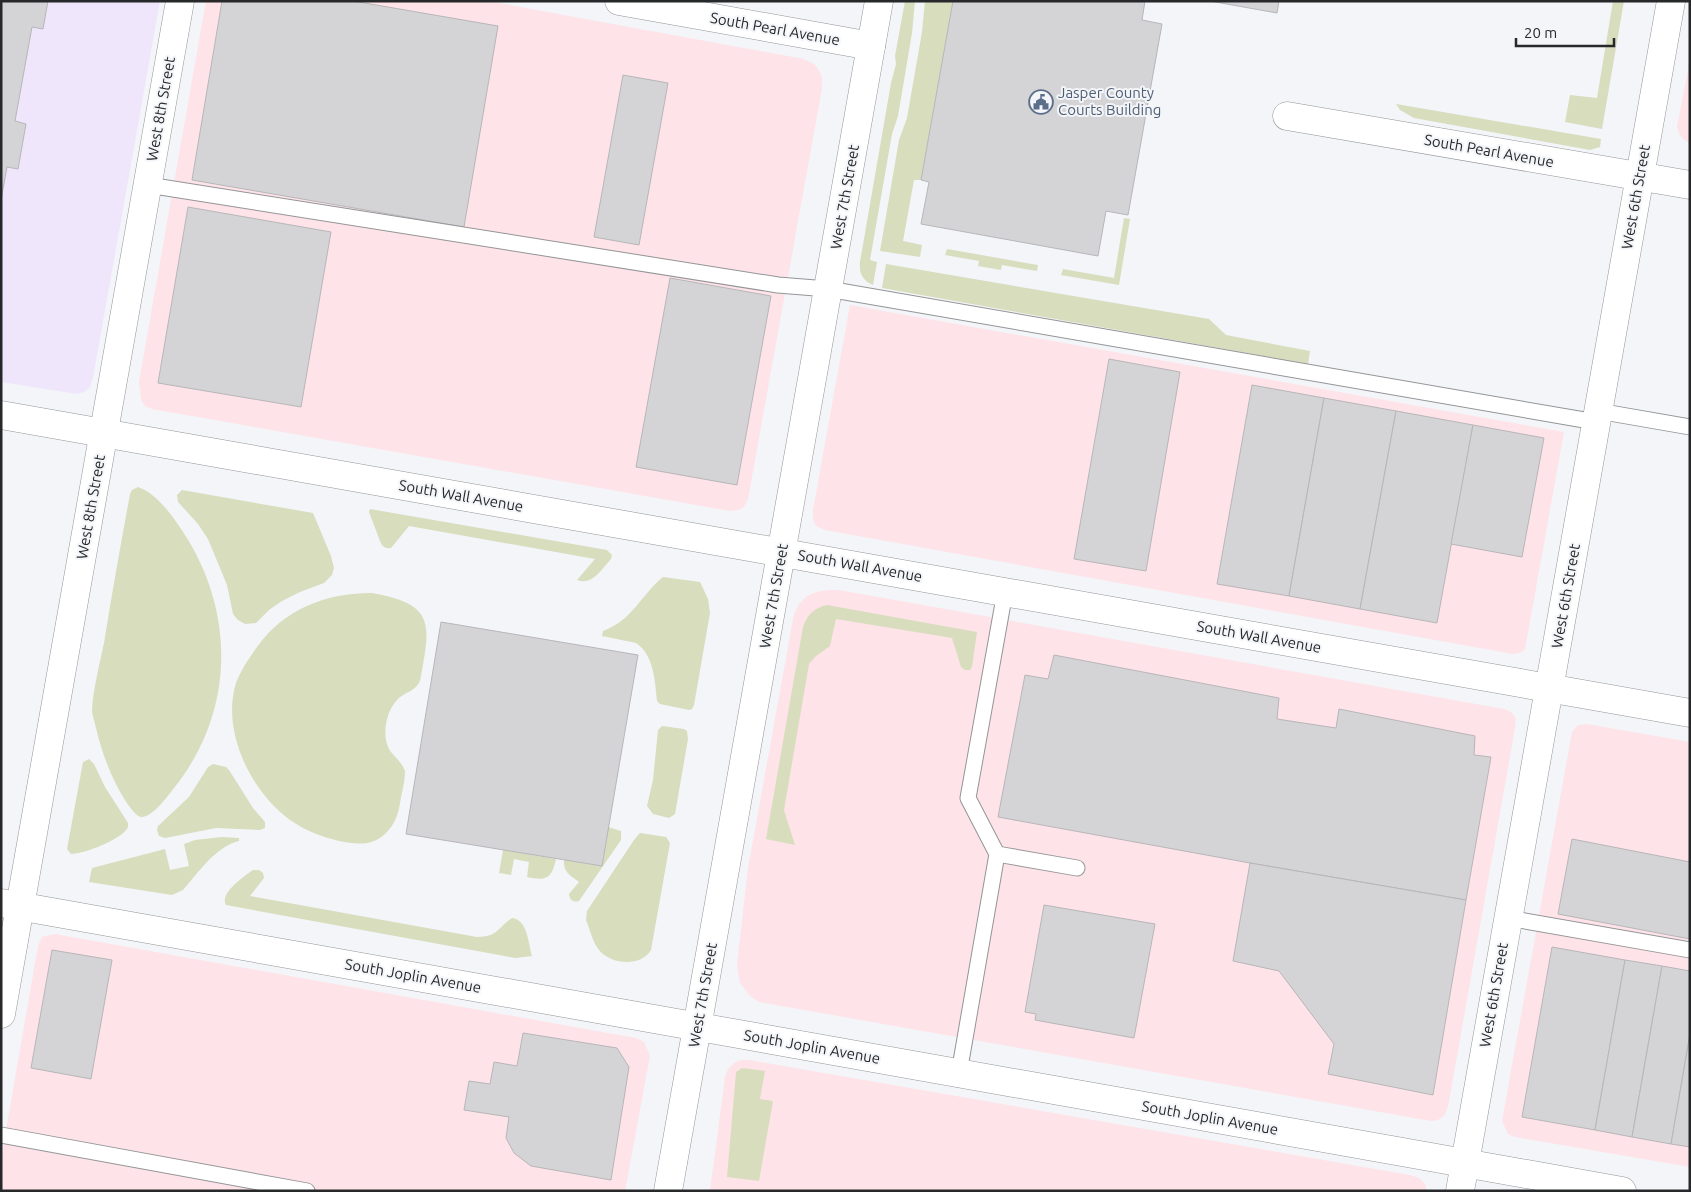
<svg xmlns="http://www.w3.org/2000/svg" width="1691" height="1192" font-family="Ubuntu,sans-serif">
<rect width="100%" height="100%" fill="#f3f5f8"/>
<g fill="#fee3e8">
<path d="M206 1H488L804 59 814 64 819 70 822 78V88L748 499 744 507 738 510 730 511 152 409 145 406 141 400 139 382Z"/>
<path d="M1690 59V143L1684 140 1680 135 1677 127Z"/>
<path d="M850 305 1564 432 1525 649 1520 653 1513 654 825 530 816 526 813 520V510Z"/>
<path d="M828 590H839L1504 709 1511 712 1516 718 1515 728 1448 1107 1444 1116 1438 1120 1431 1121 759 1002 750 996 740 983 737 965 748 868 794 614 799 604 807 596 816 592Z"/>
<path d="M1587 724 1690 742V1167L1515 1137 1508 1134 1502 1121 1572 732 1578 725Z"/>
<path d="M55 934 636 1038 644 1042 650 1056 625 1191H1V1159L38 946 42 937Z"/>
<path d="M741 1060H749L1410 1175 1419 1178 1425 1184 1427 1191H710L725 1077 728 1069 734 1063Z"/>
</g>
<path fill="#f0e6fb" d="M1 1H160L93 378 90 387 84 392 77 394 1 382Z"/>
<g fill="#d8ddbe">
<path d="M905 1H915L912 33 898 116 892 134 870 260 877 262 873 285C862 280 859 273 860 262L891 83 896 64 895 56Z"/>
<path d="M925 1H953L921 180H914L903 241 922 245 920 257 880 251 899 140 907 118 922 32Z"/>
<path d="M1613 1H1624L1602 129 1565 122 1570 95 1597 98Z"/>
<path d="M1396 104 1601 139 1600 147 1590 150 1414 118 1400 110Z"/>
<path d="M1124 218 1130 219 1119 285 1061 275 1063 269 1114 278Z"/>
<path d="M947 249 1038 265 1037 271 1002 265 1001 270 978 266 979 261 945 255Z"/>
<path d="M886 264 1209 319 1226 335 1310 351 1308 364 882 288Z"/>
<path d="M138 487C158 494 174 518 185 535 236 615 234 713 174 788 168 796 152 818 141 817 134 816 121 794 118 788 108 769 101 749 96 728 95 722 92 715 92 710 93 690 100 662 104 643 112 593 121 543 130 494L132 490Z"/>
<path d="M182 490 313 513 331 556 334 568 332 575 324 583 300 592 282 601 269 610 256 623 245 624 238 620 233 614 227 585 208 539 198 524 178 502 177 495Z"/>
<path d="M370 509 607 550 612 555 611 559C602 569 592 586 577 580L595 559 409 526 391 548C385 549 382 546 380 541L369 512Z"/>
<path d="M663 577 700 582 708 599 710 613 694 705 692 709 689 710 660 704 657 701C655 681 654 655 636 643L602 636 603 631C633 620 640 596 663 577Z"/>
<path d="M372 593C437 604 430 626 420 681 415 692 404 692 397 700 385 713 381 738 391 752 396 758 402 763 405 771 405 780 403 788 401 797 399 811 396 824 385 834 371 847 355 844 339 841 322 837 304 830 290 820 251 792 221 731 236 683 241 670 249 658 257 647 284 609 326 593 372 593Z"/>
<path d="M827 605 977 632 972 667 970 670H965L961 667 952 638 836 619 830 646 816 656 809 664 784 810 795 845 766 839 803 627C807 615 814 608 827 605Z"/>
<path d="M662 726 684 729 687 731 688 739 675 814 669 818 653 814 647 806 653 780 658 730Z"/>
<path d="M89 759 94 764 105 787 128 823V827C123 839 84 854 71 854L67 849 83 762Z"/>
<path d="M213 764 226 767 229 770 253 808 265 822V828L260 830 216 828 165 838 159 836 157 830 158 826 189 797 208 767Z"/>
<path d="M608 827 621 831V840L579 901C573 903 570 900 569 894L579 882C570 875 563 872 564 860L602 866Z"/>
<path d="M640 833 666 837 670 843 651 950C640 968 610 964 599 950 592 941 590 929 586 920L587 911 634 840Z"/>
<path d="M222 837 239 838V841C215 847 199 872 183 890L172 895 89 882 92 868 165 849 170 870 189 866 184 844 195 840Z"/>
<path d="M503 850 556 859C552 879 546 881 527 877L529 862 514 859 511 875 499 873Z"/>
<path d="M253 870H259L263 873 264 878 250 896 477 937C499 936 496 929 512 918 528 920 528 943 532 956L515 958 226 905C219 894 244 876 253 870Z"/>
<path d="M742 1068 765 1071 760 1099 773 1101 759 1181 727 1177 736 1072Z"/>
</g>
<g fill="#d4d3d6" stroke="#b7b6b9">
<path d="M1 1H48L43 29 32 27 15 121 26 124 18 169 7 167 1 200Z"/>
<path d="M222 1H353L498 26 464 227 192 180Z"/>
<path d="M953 1H1145L1142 20 1162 24 1128 215 1106 211 1098 256 921 224 929 182 921 180Z"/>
<path d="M1210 1H1279L1277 13Z"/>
<path d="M623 75 668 83 639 245 594 237Z"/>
<path d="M188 207 331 232 301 407 158 383Z"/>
<path d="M670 278 771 296 737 485 636 467Z"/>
<path d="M1109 359 1180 372 1146 571 1074 559Z"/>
<path d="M1252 385 1324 398 1289 596 1217 584Z"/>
<path d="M1324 398 1396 411 1360 609 1289 596Z"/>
<path d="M1396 411 1473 425 1437 623 1360 609Z"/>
<path d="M1473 425 1544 438 1522 557 1451 544Z"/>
<path d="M441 622 638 655 602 866 406 834Z"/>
<path d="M1054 655 1279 698 1277 719 1336 728 1339 709 1475 736 1474 755 1491 757 1466 900 1250 863 998 817 1025 675 1048 679Z"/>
<path d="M1572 839 1690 862V939L1558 914Z"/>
<path d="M1250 863 1466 900 1433 1095 1328 1074 1334 1044 1279 971 1233 961Z"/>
<path d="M1044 905 1155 924 1134 1038 1035 1020 1036 1014 1025 1012Z"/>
<path d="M1552 947 1625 960 1595 1130 1522 1117Z"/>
<path d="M52 950 112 960 91 1079 31 1068Z"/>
<path d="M1625 960 1662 966 1632 1137 1595 1130Z"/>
<path d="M1662 966 1690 971V1034L1671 1144 1632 1137Z"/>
<path d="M523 1033 617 1048 629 1067 611 1180 531 1166 514 1153 506 1138 509 1117 464 1110 469 1081 490 1084 494 1062 517 1066Z"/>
<path d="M1690 1034V1147L1671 1144Z"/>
</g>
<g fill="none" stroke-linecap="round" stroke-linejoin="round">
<g stroke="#939597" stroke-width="17">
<g id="service">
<path d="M148 185 778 285 828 289 1596 422"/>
<path d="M1598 411 1690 427"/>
<path d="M997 854 1077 868"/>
<path d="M1508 918 1690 950"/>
<path d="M959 1073 997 854 968 798 1005 592"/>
<path d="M1 1135 307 1191"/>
</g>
</g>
<g stroke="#939597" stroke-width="29">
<g id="minor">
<path d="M619 1 871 46"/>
<path d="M1287 116 1690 185"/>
<path d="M1 1014 180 1"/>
<path d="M1460 1191 1671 1"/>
</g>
</g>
<g stroke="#939597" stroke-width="29">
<g id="tertiary">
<path d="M1 415 1690 713"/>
<path d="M1 903 1622 1191"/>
</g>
</g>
<g stroke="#939597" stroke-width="29">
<path id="primary" d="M668 1191 879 1"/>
</g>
<use href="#service" stroke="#fff" stroke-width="15"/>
<use href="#minor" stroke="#fff" stroke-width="28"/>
<use href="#tertiary" stroke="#fff" stroke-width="28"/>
<use href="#primary" stroke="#fff" stroke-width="28"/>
</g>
<defs>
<g id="civic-ring" transform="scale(1.25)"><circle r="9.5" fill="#f3f5f8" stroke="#5c6f8a" stroke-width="1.5"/><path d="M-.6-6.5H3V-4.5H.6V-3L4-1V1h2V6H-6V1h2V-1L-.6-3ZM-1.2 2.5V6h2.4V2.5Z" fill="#5c6f8a"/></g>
</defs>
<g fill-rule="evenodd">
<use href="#civic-ring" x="1041" y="102"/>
</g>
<g text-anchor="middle" stroke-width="4" stroke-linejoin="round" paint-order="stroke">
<g font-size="15" fill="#272829" stroke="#f3f5f8">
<text transform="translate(775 29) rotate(10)" y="5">South Pearl Avenue</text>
<text transform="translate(161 109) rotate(-80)" y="5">West 8th Street</text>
<text transform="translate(1489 151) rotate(10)" y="5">South Pearl Avenue</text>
<text transform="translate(845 197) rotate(-80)" y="5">West 7th Street</text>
<text transform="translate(1636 197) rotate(-80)" y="5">West 6th Street</text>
<text transform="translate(461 496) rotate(10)" y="5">South Wall Avenue</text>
<text transform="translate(91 507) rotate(-80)" y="5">West 8th Street</text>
<text transform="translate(860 566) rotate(10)" y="5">South Wall Avenue</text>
<text transform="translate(774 596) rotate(-80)" y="5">West 7th Street</text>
<text transform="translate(1566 596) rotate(-80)" y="5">West 6th Street</text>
<text transform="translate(1259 637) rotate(10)" y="5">South Wall Avenue</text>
<text transform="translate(413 976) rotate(10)" y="5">South Joplin Avenue</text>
<text transform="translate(703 995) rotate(-80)" y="5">West 7th Street</text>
<text transform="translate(1494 995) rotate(-80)" y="5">West 6th Street</text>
<text transform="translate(812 1047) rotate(10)" y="5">South Joplin Avenue</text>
<text transform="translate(1210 1118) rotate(10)" y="5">South Joplin Avenue</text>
</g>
<g font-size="15" fill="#4e5e75" stroke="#f3f5f8" text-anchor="start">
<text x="1058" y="98">Jasper County<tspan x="1058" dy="17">Courts Building</tspan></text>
</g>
</g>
<rect width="1691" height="1192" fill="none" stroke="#272829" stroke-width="5"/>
<path d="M1516 38v8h98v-8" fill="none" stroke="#272829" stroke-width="2.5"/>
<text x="1524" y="38" font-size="15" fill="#272829" stroke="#f3f5f8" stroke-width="4" paint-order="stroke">20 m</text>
</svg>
